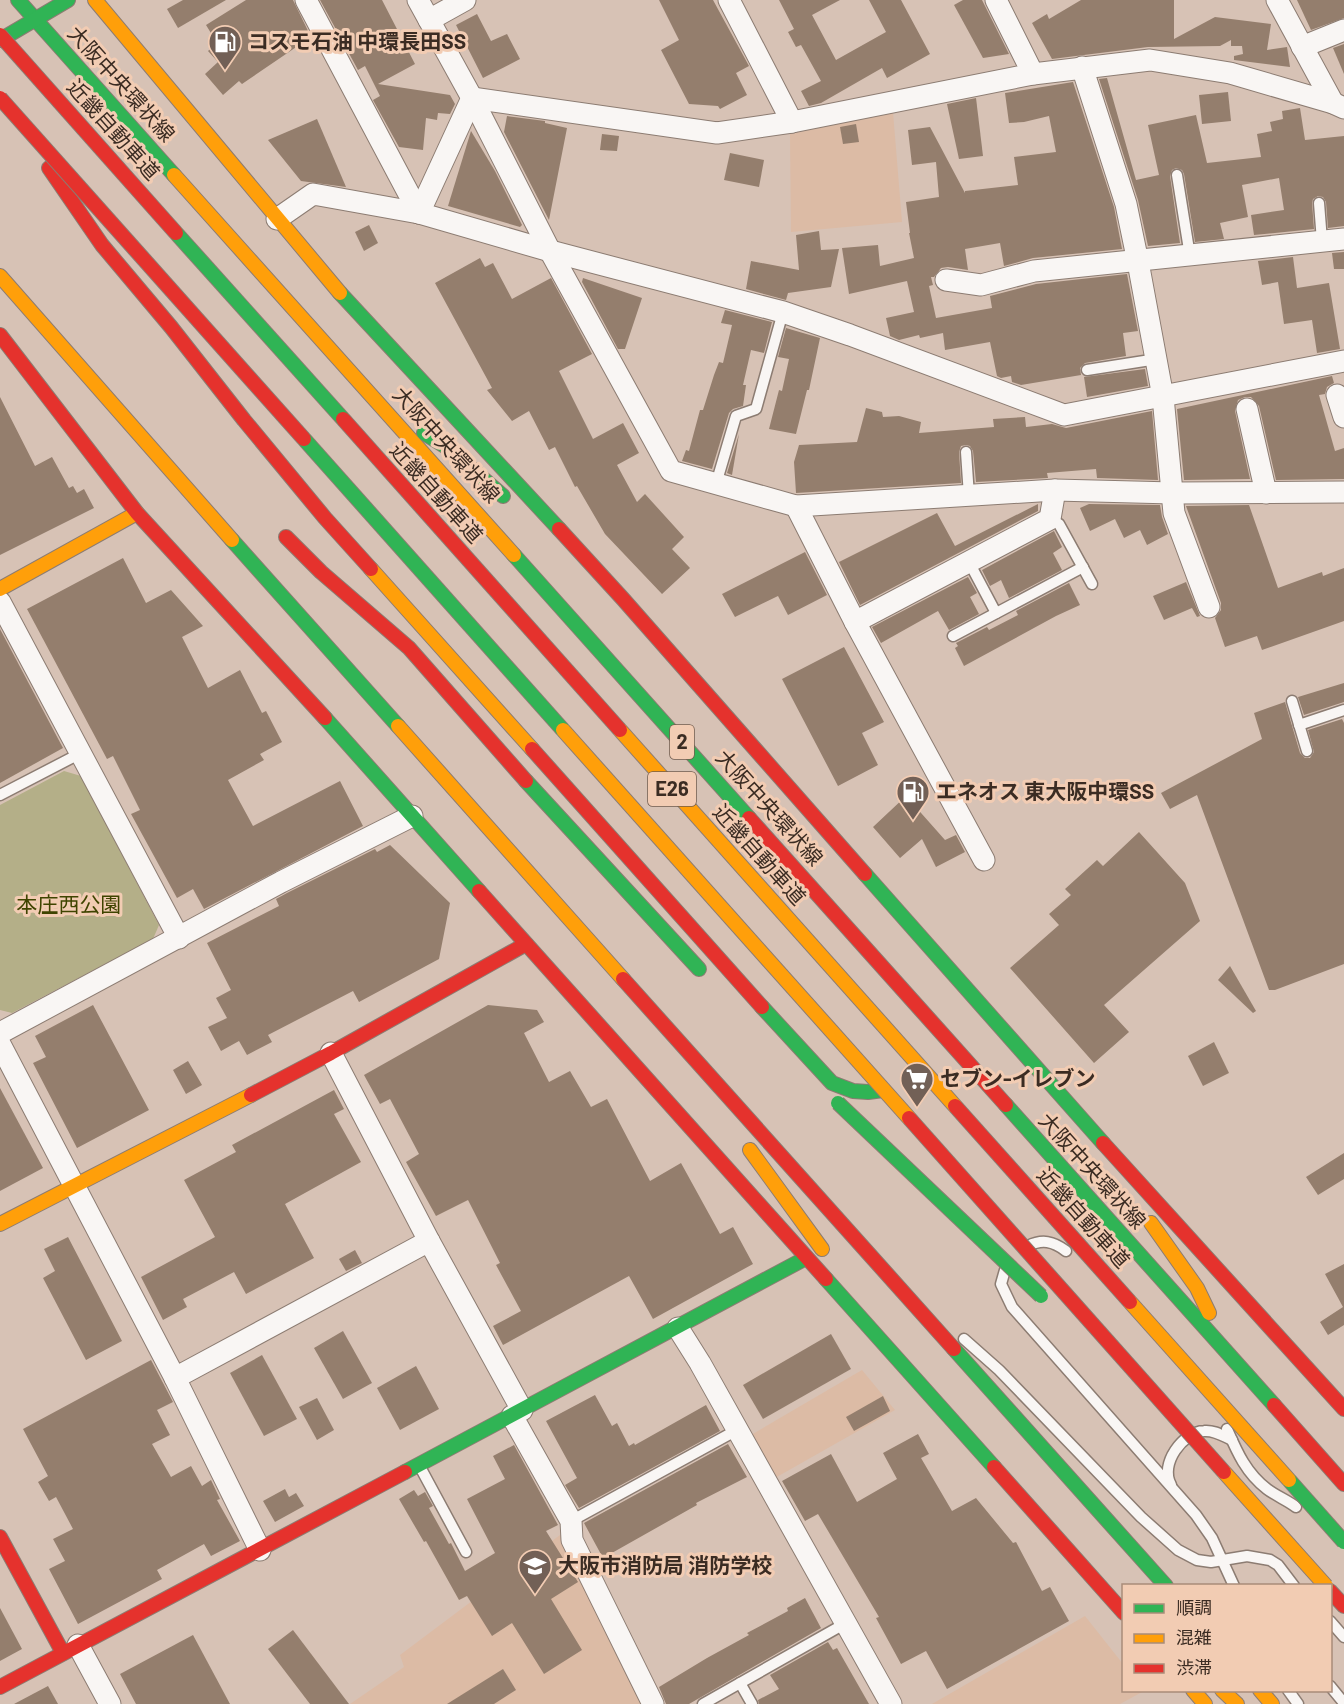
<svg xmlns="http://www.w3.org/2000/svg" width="1344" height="1704" font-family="Barlow,'Noto Sans JP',sans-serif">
<rect width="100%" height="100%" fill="#d7c2b5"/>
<g fill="#dcbba5">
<path d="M893 112 902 222 791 232 790 134Z"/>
<path d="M862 1370 895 1410 775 1478 751 1435Z"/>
<path d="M560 1535 645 1704H350L404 1667 400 1655Z"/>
<path d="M1085 1616 1123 1664 1124 1690 1144 1691 1120 1704H932Z"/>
</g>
<path fill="#b4af88" d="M64 771 81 776 159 925 153 939 12 1013 0 1010V805Z"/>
<g fill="#947e6d">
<path d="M183 0H226L178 28 167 9Z"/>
<path d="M246 0H293L311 37 242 84 239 81 223 95 205 74 218 62 208 51 217 43 206 25Z"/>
<path d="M320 0H382L415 64 378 84 450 95 455 104 450 114 438 113 437 120 426 118 423 150 399 147 373 100 380 96 365 66 358 70Z"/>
<path d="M659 0H713L749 66 736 73 747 95 720 109 718 106 689 104 661 50 679 40Z"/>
<path d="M779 0H840L812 15 836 60 886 32 869 0H901L930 54 887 78 882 68 821 103 809 106 801 91 821 81 801 45 796 47 788 32 794 29Z"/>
<path d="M963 0H982L1009 54 983 58 954 5Z"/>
<path d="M1081 0H1174V39L1215 17 1271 24 1267 50 1287 47 1290 67 1234 60V56L1243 54 1242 46H1231V40L1220 46 1148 47 1052 59 1032 23 1047 14 1049 19Z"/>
<path d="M1297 0H1344V18L1311 30Z"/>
<path d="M477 14 491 41 507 34 520 59 483 78 456 25Z"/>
<path d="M1344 44V74L1333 48Z"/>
<path d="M1107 78 1136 180 1159 175 1148 125 1196 115 1207 163 1261 157 1257 134 1272 131 1270 122 1283 119 1282 111 1300 108 1305 140 1344 136V226L1328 228 1326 202 1323 197 1318 196 1313 199 1312 203 1314 229 1254 235 1251 215 1284 210 1279 178 1242 185 1248 217 1220 223 1224 239 1195 242 1184 174 1182 170 1176 168 1172 170 1170 176 1180 243 1148 246 1138 200 1099 79Z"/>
<path d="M1073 82 1114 207 1122 249 1033 258 1004 266 1000 243 965 249 968 270 948 267 941 268 934 277H931L933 285 929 286 936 318 992 308 990 296 1036 284 1127 274 1138 331 1123 333 1126 356 1085 363 1080 368 1081 375 1021 385 1012 382 1011 376 1001 378 997 376 990 342 945 350 943 333 920 338 919 335 899 340 890 336 886 318 914 312 907 281 849 294 842 248 878 245 880 266 914 258 909 233H910L906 202 939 197 936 162 912 165 908 130 930 127 965 193V191L1018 185 1014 157 1056 152 1049 116 1024 122 1009 123 1005 93Z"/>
<path d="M1228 92 1231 121 1202 124 1199 95Z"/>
<path d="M976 98 983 156 959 159 947 104Z"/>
<path d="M507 116 545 121V123L567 128 549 220 504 132Z"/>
<path d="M317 119 346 187 301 181 268 140Z"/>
<path d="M856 124 859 142 843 144 840 127Z"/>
<path d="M471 131 495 171 522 225 520 227 448 206Z"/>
<path d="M602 134 619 136 617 151 600 150Z"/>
<path d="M730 153 764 160 759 187 724 180Z"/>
<path d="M369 225 378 243 364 251 355 232Z"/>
<path d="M819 231 821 250 839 249 831 287 788 293 786 300 746 289 751 261 799 270 796 235Z"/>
<path d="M1344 252V269H1334L1332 253Z"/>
<path d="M1293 257 1297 288 1329 283 1340 349 1317 353 1312 320 1284 324 1278 282 1262 285 1258 261Z"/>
<path d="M480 258 485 267 493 263 512 299 551 278 592 354 559 371 593 439 623 423 639 453 617 465 637 502 645 494 684 537 672 549 690 568 662 594 605 534 577 486 575 487 555 447 549 450 529 411 512 421 487 390 492 388 435 283Z"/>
<path d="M583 278 642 298 625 349H618L582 282Z"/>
<path d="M725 310 772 322 764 353 751 350 743 385H746L743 406 733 409 729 413 712 469 682 461 686 450 689 451 700 410H703L714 375 719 362 723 363 732 325 721 323Z"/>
<path d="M786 328 820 338 809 390H807L796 434 769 429 779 390 782 391 789 359 778 357Z"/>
<path d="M1145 369 1148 386 1087 397 1084 377Z"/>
<path d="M1332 376 1334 383 1327 387 1325 394 1319 395 1335 451 1344 448V479L1276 480 1259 406 1251 397H1245L1238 400 1235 411 1250 479 1184 480 1177 409Z"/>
<path d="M0 397 35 466 52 457 69 488 73 486 77 493 84 489 94 508 0 555Z"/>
<path d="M866 408 882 412 883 417 899 416 921 422 919 433 994 427 993 419 1025 417 1026 427 1052 424 1066 428 1152 411 1158 480 1097 478 1096 469 1047 473 1048 478 976 482 973 451 970 446 966 445 961 446 959 452 961 483 796 493 794 462 799 445 857 442Z"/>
<path d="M739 434 732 475 727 473Z"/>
<path d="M1038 504V511L860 605 839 562 937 513 955 546Z"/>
<path d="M1089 504 1160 505 1162 517 1168 534 1147 545 1140 530 1124 538 1115 519 1090 531 1080 508Z"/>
<path d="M1249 505 1278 588 1322 572 1323 576 1344 568V621L1262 650 1257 636 1225 647 1215 618 1221 610V603L1186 506Z"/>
<path d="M1054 531 1062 547 1053 553 1062 570 1009 598 1001 580 990 586 982 570Z"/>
<path d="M805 552 827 595 788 615 778 596 735 617 722 594Z"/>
<path d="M123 558 146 603 171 590 203 626 182 637 208 688 240 670 262 713 266 711 282 742 260 754 264 760 228 780 253 826 340 781 363 826 204 909 193 889 177 898 131 814 140 810 113 756 107 759 27 609Z"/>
<path d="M968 577 977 593 970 597 979 614 949 630 938 611 881 643 872 627Z"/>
<path d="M1186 582 1200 616 1197 617 1192 608 1164 620 1153 596Z"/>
<path d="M1069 583 1080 605 1056 616 964 666 955 648 958 646 956 643 987 627 989 630 1018 615 1016 611Z"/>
<path d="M0 629 63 748 0 783Z"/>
<path d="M844 647 884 722 862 733 878 765 838 786 782 679Z"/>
<path d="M1344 683V702L1304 715 1298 697Z"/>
<path d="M1285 702 1300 753 1305 758H1310L1314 752 1308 730 1342 719 1344 723V964L1275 990H1269L1197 795 1170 809 1161 793 1262 739 1254 713Z"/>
<path d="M906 796 945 840 956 835 965 852 936 867 922 839 900 858 873 827Z"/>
<path d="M1139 832 1185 883 1200 921 1104 1005 1129 1032 1094 1063 1010 968 1059 925 1049 914 1071 895 1065 889 1097 860 1103 866Z"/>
<path d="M390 845 450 903 439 959 359 1002 353 991 268 1035 272 1042 247 1055 239 1041 221 1051 208 1027 227 1018 216 998 231 990 207 943 279 906 276 899 287 893 375 849 377 852Z"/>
<path d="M1230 966 1256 1011 1253 1013 1218 980Z"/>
<path d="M93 1005 149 1110 77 1148 33 1063 46 1057 35 1036Z"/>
<path d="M488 1005 537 1010 544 1022 524 1033 549 1082 570 1071 591 1107 607 1099 650 1181 681 1163 720 1234 733 1227 753 1264 653 1319 629 1276 503 1345 493 1326 521 1311 496 1265 500 1263 468 1200 436 1216 406 1162 419 1154 390 1099 380 1104 364 1075Z"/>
<path d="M1214 1042 1229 1073 1203 1086 1188 1056Z"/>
<path d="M188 1061 202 1085 186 1094 173 1070Z"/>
<path d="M0 1088 43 1168 0 1191Z"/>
<path d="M334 1090 344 1109 334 1114 361 1162 285 1204 314 1258 246 1294 234 1272 183 1299 187 1307 163 1320 141 1277 215 1237 184 1180 236 1152 232 1145Z"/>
<path d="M1344 1153V1179L1318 1195 1306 1177Z"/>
<path d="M68 1237 122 1341 86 1360 43 1278 55 1271 44 1249Z"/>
<path d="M355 1250 362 1263 346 1271 339 1259Z"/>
<path d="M1344 1264V1325L1328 1335 1320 1322 1343 1307 1325 1274Z"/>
<path d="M343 1331 372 1383 343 1399 314 1348Z"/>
<path d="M831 1334 851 1369 763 1419 743 1385Z"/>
<path d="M262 1355 297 1419 264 1436 230 1373Z"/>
<path d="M151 1360 173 1402 157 1410 170 1435 152 1444 171 1477 191 1466 202 1486 211 1480 220 1499 217 1500 240 1541 211 1556 204 1544 157 1570 162 1579 78 1624 49 1569 65 1561 53 1539 73 1529 56 1497 49 1501 38 1482 48 1476 23 1429Z"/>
<path d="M416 1366 439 1409 400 1430 377 1388Z"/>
<path d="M595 1395 612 1426 617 1423 629 1446 634 1443 635 1445 706 1405 720 1431 579 1508 565 1485 577 1478 546 1421Z"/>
<path d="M883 1396 890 1411 854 1431 846 1417Z"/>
<path d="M317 1398 334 1430 317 1440 299 1407Z"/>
<path d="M918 1434 929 1454 921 1458 952 1511 976 1498 1013 1543 1016 1542 1042 1591 1050 1587 1069 1621 947 1689 926 1651 901 1664 876 1618 879 1617 818 1514 805 1521 782 1481 831 1454 857 1502 897 1479 883 1453Z"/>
<path d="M728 1444 747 1477 696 1503 697 1505 603 1558 584 1523Z"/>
<path d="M514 1445 558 1525 546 1531 578 1582 551 1599 582 1650 544 1674 512 1623 492 1636 467 1596 459 1600 426 1541 424 1542 399 1499 414 1490 418 1496 425 1492 433 1506 429 1508 449 1544 451 1543 465 1571 495 1553 467 1499 505 1479 493 1456Z"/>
<path d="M285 1489 289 1497 296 1493 304 1506 275 1522 263 1501Z"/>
<path d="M805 1598 821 1628 689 1704H666L659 1687 707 1658 749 1635 747 1633 788 1611 787 1608Z"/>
<path d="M0 1608 22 1649 0 1661Z"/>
<path d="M293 1630 349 1704H310L268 1649Z"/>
<path d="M193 1635 230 1704H136L120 1674Z"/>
<path d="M828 1642 833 1650 837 1648 869 1704H759L758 1700 779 1689 770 1675Z"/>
<path d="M503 1669 516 1690 494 1704H447Z"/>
<path d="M48 1686 58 1704H14Z"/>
</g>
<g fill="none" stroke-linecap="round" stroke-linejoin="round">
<g stroke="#8c7c72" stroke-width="13">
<g id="lane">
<path d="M1177 175 1190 256"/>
<path d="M1319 203 1322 241"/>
<path d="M1087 370 1157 359"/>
<path d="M966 452 969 496"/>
<path d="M716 484 736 416 756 409 783 312"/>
<path d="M1050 519 1059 524 1092 584"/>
<path d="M969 562 996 613"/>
<path d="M953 636 1083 567"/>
<path d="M1292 701 1307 751"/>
<path d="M1299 725 1344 710"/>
<path d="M0 795 81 753"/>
<path d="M1028 1246C1042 1239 1053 1241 1066 1251"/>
<path d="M1005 1270 1001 1284 1012 1307 1196 1515 1212 1538 1234 1586"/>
<path d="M964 1339 999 1370 1141 1517 1178 1550 1197 1560 1211 1562 1247 1556 1270 1560 1278 1565 1294 1586"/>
<path d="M1227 1429C1237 1452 1246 1473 1267 1489 1276 1496 1287 1500 1296 1507"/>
<path d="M419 1465 466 1552"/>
<path d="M1171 1485C1159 1464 1183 1432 1204 1431 1215 1430 1223 1436 1232 1440"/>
<path d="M571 1521 737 1430"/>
<path d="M1330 1621 1344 1637"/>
<path d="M740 1683 752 1704"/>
<path d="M1330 1686 1344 1703"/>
<path d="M1288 1690 1298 1704"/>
<path d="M703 1704 846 1623"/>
</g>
</g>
<g stroke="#8c7c72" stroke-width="23">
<g id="street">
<path d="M306 0 419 213"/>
<path d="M418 0 472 98 550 251 671 471 796 506 1055 490 1173 493 1344 492"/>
<path d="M729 0 792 122"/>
<path d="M996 0 1033 74"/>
<path d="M1277 0 1333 103"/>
<path d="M429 20 465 0"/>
<path d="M1302 47 1344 30"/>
<path d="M1082 67 1126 204 1138 262 1163 397 1174 513 1209 607"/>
<path d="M419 213 472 98 717 133 792 122 1033 74 1150 60 1230 73 1333 103 1344 108"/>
<path d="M277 219 313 194 419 213 550 251 783 312 850 335 1064 415 1344 361"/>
<path d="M946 280 981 285 1034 271 1344 239"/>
<path d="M1337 395 1344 417"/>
<path d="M1247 409 1266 493"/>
<path d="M796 506 855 622 984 860"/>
<path d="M0 602 179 938"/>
<path d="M855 622 1050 519 1055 490"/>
<path d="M0 1033 281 882 412 816"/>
<path d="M0 1044 175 1378 260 1550"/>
<path d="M331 1053 429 1241 522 1410"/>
<path d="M678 1328 700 1363 891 1704"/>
<path d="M175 1378 429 1241"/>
<path d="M512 1416 571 1521 572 1540 653 1704"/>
<path d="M78 1645 110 1704"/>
</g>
</g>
<g stroke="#8c7c72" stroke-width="16">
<g id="fast">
<path d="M18 0 174 175"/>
<path d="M0 40 68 0"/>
<path d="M340 293 559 529"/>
<path d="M424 433 448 448 503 496"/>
<path d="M232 540 398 726"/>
<path d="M514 555 749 818"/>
<path d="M325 718 479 891"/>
<path d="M526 781 699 969"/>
<path d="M865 874 1103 1143"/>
<path d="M762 1007 832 1083 853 1091 868 1092 883 1090"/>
<path d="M1006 1105 1274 1405"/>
<path d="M826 1279 994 1467"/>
<path d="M954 1349 1166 1586"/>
<path d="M405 1472 806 1258"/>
</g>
</g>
<g stroke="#8c7c72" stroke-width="16">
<g id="slow">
<path d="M95 0 340 293"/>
<path d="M174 175 514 555"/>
<path d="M0 276 232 540"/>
<path d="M371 569 532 749"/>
<path d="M0 589 137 513"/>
<path d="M398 726 623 979"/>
<path d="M750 1150 822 1249"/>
<path d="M1151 1223 1197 1288 1209 1313"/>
<path d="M0 1224 251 1095"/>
<path d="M1193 1690 1205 1704"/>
<path d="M1222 1690 1237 1704"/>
<path d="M1260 1690 1272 1704"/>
</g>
</g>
<g stroke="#8c7c72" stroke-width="16">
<g id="jam">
<path d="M49 168 102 245 171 327 244 420 325 518 371 569"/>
<path d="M0 335 137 513 325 718"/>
<path d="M559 529 623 599 865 874"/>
<path d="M286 537 321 572 409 648 526 781"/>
<path d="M532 749 762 1007"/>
<path d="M749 818 1006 1105"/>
<path d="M479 891 826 1279"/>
<path d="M623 979 954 1349"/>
<path d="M251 1095 331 1053 526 944"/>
<path d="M1103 1143 1344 1409"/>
<path d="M1274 1405 1344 1484"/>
<path d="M994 1467 1124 1613"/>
<path d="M0 1537 63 1653"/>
<path d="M1330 1591 1344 1606"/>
<path d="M0 1687 405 1472"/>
</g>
</g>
<use href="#lane" stroke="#f9f6f4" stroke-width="10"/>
<use href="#street" stroke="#f9f6f4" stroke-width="21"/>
<use href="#fast" stroke="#30b455" stroke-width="14"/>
<use href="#slow" stroke="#ff9f0a" stroke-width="14"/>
<use href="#jam" stroke="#e5322d" stroke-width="14"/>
<g stroke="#8c7c72" stroke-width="16" stroke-linecap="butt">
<g id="fast-bridge">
<path d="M176 233 343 419"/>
<path d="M304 439 563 730"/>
<path d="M838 1103 1041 1296"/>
<path d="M1289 1480 1344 1542"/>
</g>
</g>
<g stroke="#8c7c72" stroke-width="16" stroke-linecap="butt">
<g id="slow-bridge">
<path d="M563 730 909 1118"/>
<path d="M620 730 955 1106"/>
<path d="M1130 1302 1289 1480"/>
<path d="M1224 1472 1326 1586"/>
</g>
</g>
<g stroke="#8c7c72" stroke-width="16" stroke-linecap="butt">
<g id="jam-bridge">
<path d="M0 35 176 233"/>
<path d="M0 98 304 439"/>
<path d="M343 419 620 730"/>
<path d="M955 1106 1130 1302"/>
<path d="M909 1118 1224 1472"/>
</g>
</g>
<use href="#fast-bridge" stroke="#30b455" stroke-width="14"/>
<use href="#slow-bridge" stroke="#ff9f0a" stroke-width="14"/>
<use href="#jam-bridge" stroke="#e5322d" stroke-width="14"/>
</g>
<defs>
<g id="fuel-pin" transform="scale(1.725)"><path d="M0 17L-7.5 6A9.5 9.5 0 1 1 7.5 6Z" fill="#726056" stroke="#f2ccb3"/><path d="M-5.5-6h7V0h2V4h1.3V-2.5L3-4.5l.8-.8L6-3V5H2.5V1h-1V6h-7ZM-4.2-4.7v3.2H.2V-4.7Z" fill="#fff"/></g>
<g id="supermarket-pin" transform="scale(1.725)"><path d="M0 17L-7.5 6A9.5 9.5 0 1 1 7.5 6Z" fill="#726056" stroke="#f2ccb3"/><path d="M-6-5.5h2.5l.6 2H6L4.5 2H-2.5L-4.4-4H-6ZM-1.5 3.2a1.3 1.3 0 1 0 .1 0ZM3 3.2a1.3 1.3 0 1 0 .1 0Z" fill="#fff"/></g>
<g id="school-pin" transform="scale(1.725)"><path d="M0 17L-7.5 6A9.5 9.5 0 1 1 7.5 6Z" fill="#726056" stroke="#f2ccb3"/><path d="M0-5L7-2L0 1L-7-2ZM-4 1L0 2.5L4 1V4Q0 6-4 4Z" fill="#fff"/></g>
</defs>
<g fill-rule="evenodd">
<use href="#fuel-pin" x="225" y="42"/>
<use href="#fuel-pin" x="913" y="792"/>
<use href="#supermarket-pin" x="917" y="1079"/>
<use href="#school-pin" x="535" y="1566"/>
</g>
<g text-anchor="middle" stroke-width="6" stroke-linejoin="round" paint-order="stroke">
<g fill="#f2ccb3" stroke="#725c4e" stroke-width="1.5">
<rect x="670" y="725" width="24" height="34" rx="4.5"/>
<rect x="648" y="772" width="48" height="34" rx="4.5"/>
</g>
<g font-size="20" font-weight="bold" fill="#3b2c23">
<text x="682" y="749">2</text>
<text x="672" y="796">E26</text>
</g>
<g font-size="21" font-weight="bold" fill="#3b2c23" stroke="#f2ccb3" text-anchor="start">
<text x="248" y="49">コスモ石油 中環長田SS</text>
<text x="936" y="799">エネオス 東大阪中環SS</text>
<text x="940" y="1086">セブン-イレブン</text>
<text x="558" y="1573">大阪市消防局 消防学校</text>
</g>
<g font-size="21" fill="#3b2c23" stroke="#f2ccb3">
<text transform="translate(121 84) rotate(48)" y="7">大阪中央環状線</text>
<text transform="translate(113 130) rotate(48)" y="7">近畿自動車道</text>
<text transform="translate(446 445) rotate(48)" y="7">大阪中央環状線</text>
<text transform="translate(436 493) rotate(48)" y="7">近畿自動車道</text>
<text transform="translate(769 808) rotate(48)" y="7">大阪中央環状線</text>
<text transform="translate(759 855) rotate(48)" y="7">近畿自動車道</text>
<text transform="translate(1092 1171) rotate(48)" y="7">大阪中央環状線</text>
<text transform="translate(1083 1218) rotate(48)" y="7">近畿自動車道</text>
</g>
<g font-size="21" fill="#3f4400" stroke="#f2ccb3">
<text x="69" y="912">本庄西公園</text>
</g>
</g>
<rect x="1122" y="1584" width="210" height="108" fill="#f2ccb3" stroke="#a98c79" stroke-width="1.5"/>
<rect x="1134" y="1604" width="30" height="9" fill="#30b455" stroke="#a98c79" stroke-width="1.5"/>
<text x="1176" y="1614" font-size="18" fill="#3b2c23">順調</text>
<rect x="1134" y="1634" width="30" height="9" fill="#ff9f0a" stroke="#a98c79" stroke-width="1.5"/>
<text x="1176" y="1644" font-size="18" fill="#3b2c23">混雑</text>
<rect x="1134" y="1664" width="30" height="9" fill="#e5322d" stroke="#a98c79" stroke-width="1.5"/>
<text x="1176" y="1674" font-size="18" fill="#3b2c23">渋滞</text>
</svg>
